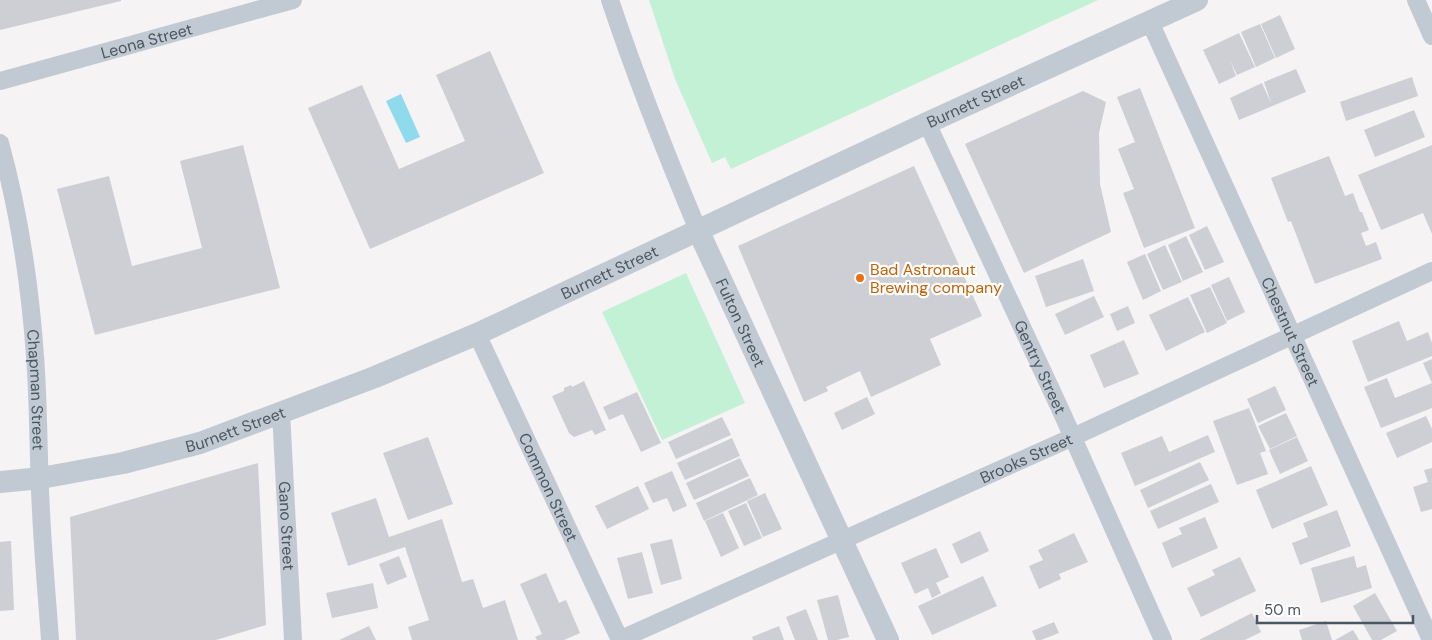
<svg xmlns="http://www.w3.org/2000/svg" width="1432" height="640" font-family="'DM Sans',sans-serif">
<rect width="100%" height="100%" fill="#f5f3f3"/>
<g fill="#c3f1d5">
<path d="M649 0H1098L731 169 725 157 712 163 675 79Z"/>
<path d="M686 273 745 403 662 440 602 312Z"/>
</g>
<path fill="#90daee" d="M401 94 420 137 406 143 386 101Z"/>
<g fill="#cdcfd5">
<path d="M0 0H121V1L0 30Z"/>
<path d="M1280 15 1295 49 1276 58 1261 24Z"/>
<path d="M1260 24 1275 58 1256 67 1241 32Z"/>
<path d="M1239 33 1255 67 1237 75 1230 60 1236 76 1219 84 1203 50Z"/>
<path d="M490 51 544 173 370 249 308 108 362 85 399 169 465 141 436 75Z"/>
<path d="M1296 69 1306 92 1239 120 1230 98 1262 83 1271 103 1264 82Z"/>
<path d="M1412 77 1418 96 1346 121 1340 102Z"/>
<path d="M1140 88 1195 228 1144 248 1123 193 1134 189 1118 149 1135 142 1117 97Z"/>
<path d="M1083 91 1106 102 1099 133 1100 184 1111 232 1024 273 965 144Z"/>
<path d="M1414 110 1425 137 1375 157 1364 130Z"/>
<path d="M243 145 280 288 95 335 57 189 109 176 132 266 202 248 180 161Z"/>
<path d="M1432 145V234L1423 213 1381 230 1358 175Z"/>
<path d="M1329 156 1345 196 1353 193 1360 212H1362L1369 230 1361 233 1366 246 1376 242 1382 259 1315 284 1291 221 1288 222 1271 178Z"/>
<path d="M914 166 982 316 930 339 941 365 871 397 860 371 826 387 828 391 804 402 738 246Z"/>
<path d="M1207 226 1224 262 1205 270 1189 235Z"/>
<path d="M1186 236 1203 272 1183 281 1168 245Z"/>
<path d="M1165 245 1182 282 1163 290 1147 254Z"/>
<path d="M1145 254 1161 291 1143 300 1127 262Z"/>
<path d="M1083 259 1094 291 1046 307 1035 276Z"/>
<path d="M1229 277 1245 312 1227 321 1211 285Z"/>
<path d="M1210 287 1227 323 1207 333 1190 295Z"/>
<path d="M1094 296 1104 317 1065 335 1055 314Z"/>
<path d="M1188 297 1205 332 1166 351 1149 315Z"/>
<path d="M1128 306 1135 323 1117 331 1110 314Z"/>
<path d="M1399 321 1407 341 1428 332 1432 343V356L1368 382 1352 341Z"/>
<path d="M1124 340 1139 374 1104 388 1090 355Z"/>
<path d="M1432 359V408L1381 428 1364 387 1387 378 1395 398 1432 383 1423 363Z"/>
<path d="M584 381 606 430 595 435 592 430 574 437 569 433 552 396 564 391V388L571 385 572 387Z"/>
<path d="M1275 386 1286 410 1258 423 1247 399Z"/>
<path d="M637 392 661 443 641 452 623 414 609 420 603 407Z"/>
<path d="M867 397 875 414 842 430 834 413Z"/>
<path d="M1249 408 1266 451 1260 453 1268 474 1237 485 1213 421Z"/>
<path d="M1286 413 1297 436 1270 449 1258 426Z"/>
<path d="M1426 416 1432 429V442L1397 458 1386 433Z"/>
<path d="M722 417 731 435 676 459 668 442Z"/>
<path d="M1208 435 1215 452 1135 486 1121 453 1162 436 1169 452Z"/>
<path d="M428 437 453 504 408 520 383 453Z"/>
<path d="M1297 437 1308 461 1280 474 1269 450Z"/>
<path d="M732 438 740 456 685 480 677 463Z"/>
<path d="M740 458 749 476 694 500 686 483Z"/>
<path d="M1200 462 1209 480 1148 508 1140 490Z"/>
<path d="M258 463 266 625 216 640H76L70 517Z"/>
<path d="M1311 466 1328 505 1272 529 1256 490Z"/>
<path d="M1432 468V509L1421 512 1413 487 1428 482 1424 470Z"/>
<path d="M672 471 687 506 673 512 667 498 653 503 644 483Z"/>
<path d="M750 478 758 495 704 521 696 503Z"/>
<path d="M1211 484 1219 502 1158 529 1150 511Z"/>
<path d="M638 486 649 509 607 529 595 506Z"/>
<path d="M765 493 782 529 763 537 747 501Z"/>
<path d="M376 498 389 537 442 519 462 582 473 579 483 608 505 600 518 640H412L408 627 429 620 405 547 348 566 331 513Z"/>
<path d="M746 503 762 538 744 546 728 511Z"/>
<path d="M1337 510 1351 546 1300 565 1292 543 1308 537 1303 523Z"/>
<path d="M723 513 739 548 721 557 705 521Z"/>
<path d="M1205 517 1218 548 1172 568 1162 543 1182 534 1179 528Z"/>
<path d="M980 531 989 551 961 564 952 544Z"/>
<path d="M1074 533 1088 562 1059 574 1061 579 1039 589 1029 566 1043 560 1038 550Z"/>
<path d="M672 539 682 579 661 585 650 544Z"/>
<path d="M11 541 14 610 0 611V542Z"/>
<path d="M936 548 949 577 936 583 941 593 932 598 928 588 915 594 901 563Z"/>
<path d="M642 552 653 593 628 599 617 558Z"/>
<path d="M399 556 407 577 387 585 379 564Z"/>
<path d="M1354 556 1357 568 1366 565 1372 588 1321 603 1311 568Z"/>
<path d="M1240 557 1256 591 1201 617 1187 588 1215 575 1212 570Z"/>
<path d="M546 573 559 603 566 600 580 633 564 640H537L535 637 542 634 520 584Z"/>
<path d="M983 576 997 606 932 635 918 606Z"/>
<path d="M373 583 378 608 332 618 326 593Z"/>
<path d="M1375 593 1397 631 1381 640H1372L1353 606Z"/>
<path d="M838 595 849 637 837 640H828L817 600Z"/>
<path d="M806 609 818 640H795L786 617Z"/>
<path d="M1252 613 1261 632 1245 640H1199Z"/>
<path d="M1326 621 1332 640H1302L1299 630Z"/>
<path d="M1054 622 1059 633 1041 640H1036L1032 631Z"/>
<path d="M369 626 376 640H339Z"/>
<path d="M779 626 784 640H753L752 637Z"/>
<path d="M1353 630 1359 640H1335Z"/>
</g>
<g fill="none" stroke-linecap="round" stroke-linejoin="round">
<g stroke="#c1cad2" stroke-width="18">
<path d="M610 0C636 78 666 154 698 230"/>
<path d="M1416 0 1432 36"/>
<path id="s1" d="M1150 22 1431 640"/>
<path id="s2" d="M0 81 293 0"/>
<path id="s3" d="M927 123 1062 413 1163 640"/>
<path id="s4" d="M0 143C19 212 30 285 35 356 39 408 38 460 41 511 43 554 47 597 50 640"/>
<path id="s5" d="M477 334 620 640"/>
<path id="s6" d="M281 412 293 640"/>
<path id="s7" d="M619 640 1073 437 1432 271"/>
</g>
<g stroke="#c1cad2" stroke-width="22">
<path id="s8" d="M698 230 888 640"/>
<path id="s9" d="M0 482 41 478 123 463 200 443 375 377 477 334 927 123 1197 0"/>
</g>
</g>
<circle fill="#e8710a" stroke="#fff" stroke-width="2" cx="860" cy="278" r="5"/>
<g text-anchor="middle" stroke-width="4.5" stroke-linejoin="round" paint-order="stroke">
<g font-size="16" fill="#4a5661" stroke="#fff">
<text dy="6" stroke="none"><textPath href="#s2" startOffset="152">Leona Street</textPath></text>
<text dy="6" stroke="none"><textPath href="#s9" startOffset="1052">Burnett Street</textPath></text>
<text dy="6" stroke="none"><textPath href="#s9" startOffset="648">Burnett Street</textPath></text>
<text dy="6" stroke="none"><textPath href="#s8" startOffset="102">Fulton Street</textPath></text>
<text dy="6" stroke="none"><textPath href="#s1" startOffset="340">Chestnut Street</textPath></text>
<text dy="6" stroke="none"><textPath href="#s3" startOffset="269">Gentry Street</textPath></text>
<text dy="6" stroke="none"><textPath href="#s4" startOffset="250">Chapman Street</textPath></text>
<text dy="6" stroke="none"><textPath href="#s9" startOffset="242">Burnett Street</textPath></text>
<text dy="6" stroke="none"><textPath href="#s7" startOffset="446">Brooks Street</textPath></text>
<text dy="6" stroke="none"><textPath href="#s5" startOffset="169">Common Street</textPath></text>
<text dy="6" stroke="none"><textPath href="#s6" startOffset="114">Gano Street</textPath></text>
</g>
<g font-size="16" fill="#c56008" stroke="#fff" text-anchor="start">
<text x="870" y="275">Bad Astronaut<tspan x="870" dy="18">Brewing company</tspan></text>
</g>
</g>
<path d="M1257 615v8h156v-8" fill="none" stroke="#4a5661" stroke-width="2.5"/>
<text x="1264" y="615" font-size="15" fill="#4a5661" stroke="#ffffff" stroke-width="4" paint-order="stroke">50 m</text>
</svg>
